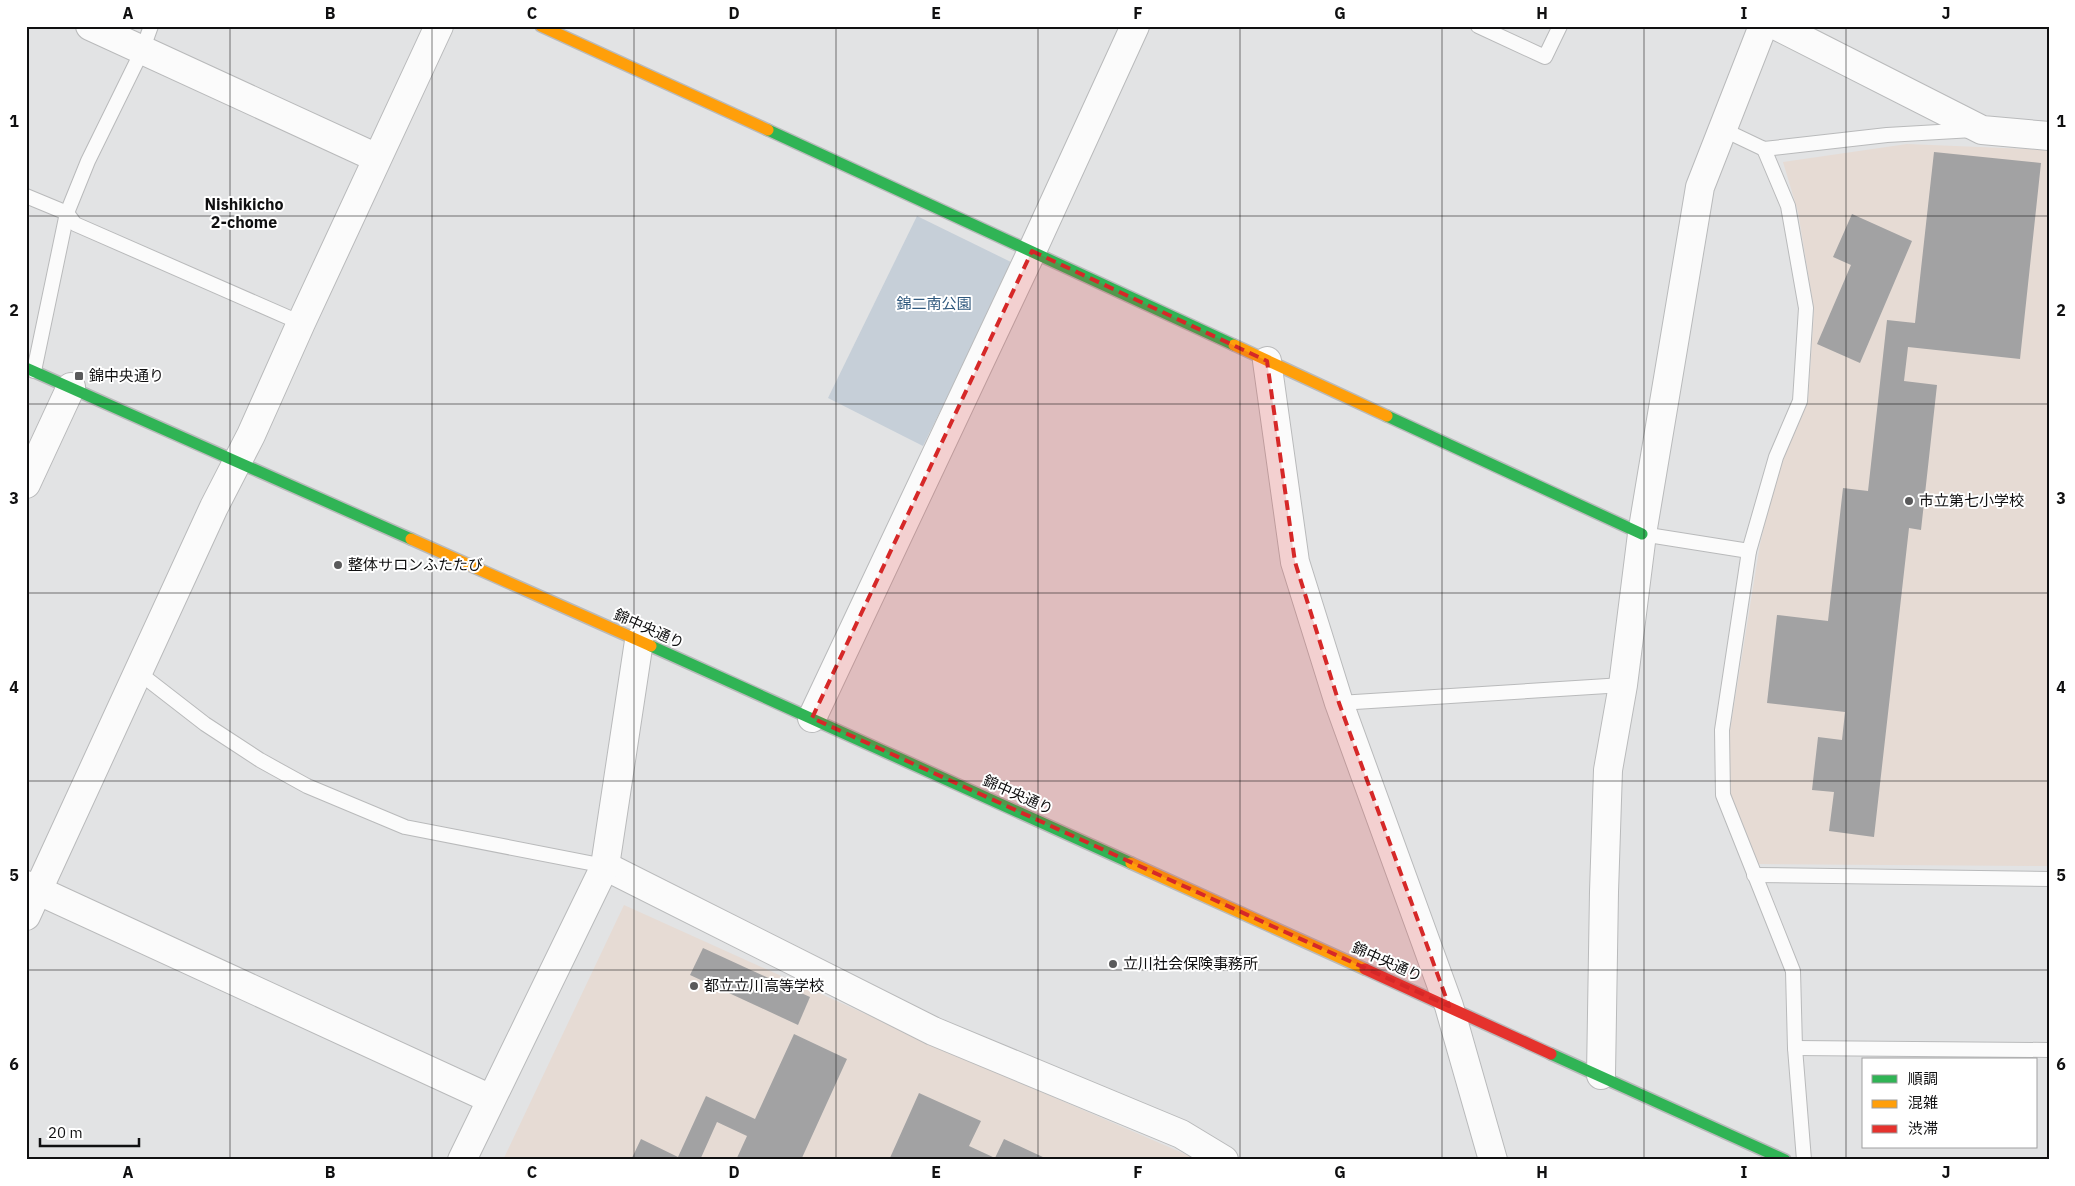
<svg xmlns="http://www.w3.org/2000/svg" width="2075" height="1186" font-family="'IBM Plex Sans','Noto Sans JP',sans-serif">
<rect width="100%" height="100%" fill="#e2e3e4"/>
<g fill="#e6dbd4">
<path d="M1907 144 2049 150V866L1757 864 1730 793V730L1760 544 1780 459 1808 402 1814 310 1798 212 1783 162Z"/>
<path d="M624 905 981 1066 1199 1160H503Z"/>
</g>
<path fill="#c6cfd8" d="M917 216 1013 263 923 446 828 398Z"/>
<g fill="#a2a2a3">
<path d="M1934 152 2041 163 2020 359 1908 347 1904 381 1937 385 1921 530 1909 528 1874 837 1829 831 1834 792 1812 790 1818 737 1842 740 1845 712 1767 703 1777 615 1828 621 1843 488 1868 491 1887 320 1915 323Z"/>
<path d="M1852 214 1912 241 1860 363 1817 344 1851 265 1833 257Z"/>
<path d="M703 948 810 997 798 1025 690 975Z"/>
<path d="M794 1034 847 1059 801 1160H736L747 1136 717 1122 700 1160H631L641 1139 678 1157 706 1096 755 1119Z"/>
<path d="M919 1093 981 1121 969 1146 995 1158 1004 1139 1045 1158 1044 1160H889Z"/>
</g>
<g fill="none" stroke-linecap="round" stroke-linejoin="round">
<g stroke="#b9babb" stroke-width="16">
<g id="lane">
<path d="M1478 26 1545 57 1560 26"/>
<path d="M1722 129 1764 149 1887 135 1973 130"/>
<path d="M26 196 67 213 75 224 301 323"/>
<path d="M34 371 67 213 88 161 142 51 151 26"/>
<path d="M1642 534 1749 551 1722 730 1723 795 1793 971 1795 1048 1804 1160"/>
<path d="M1749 551 1776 457 1800 401 1806 308 1788 206 1764 149"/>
<path d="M138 672 205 724 260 760 307 786 405 827 605 866"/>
<path d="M1339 703 1623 685"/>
<path d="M1754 875 2049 879"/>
<path d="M1795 1048 2049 1050"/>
</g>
</g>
<g stroke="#b9babb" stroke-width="30">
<g id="street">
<path d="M90 26 377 158"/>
<path d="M1777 26 1982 130 2049 136"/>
<path d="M1267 361 1295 562 1339 703 1449 1006 1493 1160"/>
<path d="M26 484 71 387"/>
<path d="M812 718 1032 251 1135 26"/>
<path d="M605 866 933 1031 1181 1134 1224 1160"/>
<path d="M26 885 491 1099"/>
<path d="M26 916 214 507 251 435 301 323 439 26"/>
<path d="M1601 1075 1604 892 1608 770 1623 685 1642 534 1700 187 1763 26"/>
<path d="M462 1160 605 866 639 641"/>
</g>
</g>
<g stroke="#b9babb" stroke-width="14">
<g id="fast">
<path d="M768 130 1234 345"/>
<path d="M26 368 411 539"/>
<path d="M1387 416 1642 534"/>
<path d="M651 646 1131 863"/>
<path d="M1551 1054 1785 1160"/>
</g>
</g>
<g stroke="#b9babb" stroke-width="14">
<g id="slow">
<path d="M541 26 768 130"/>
<path d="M1234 345 1387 416"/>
<path d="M411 539 651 646"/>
<path d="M1131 863 1365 969"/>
</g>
</g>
<g stroke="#b9babb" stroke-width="14">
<path id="jam" d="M1365 969 1551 1054"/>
</g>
<use href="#lane" stroke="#fbfbfb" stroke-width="14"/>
<use href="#street" stroke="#fbfbfb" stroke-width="28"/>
<use href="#fast" stroke="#30b455" stroke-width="11"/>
<use href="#slow" stroke="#ff9f0a" stroke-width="11"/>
<use href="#jam" stroke="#e5322d" stroke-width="11"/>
</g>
<path fill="#d62828" fill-opacity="0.2" stroke="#d62828" stroke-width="4" stroke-dasharray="10 6" stroke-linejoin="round" d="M1032 251 1267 361 1295 562 1339 703 1449 1006 812 718Z"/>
<path fill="none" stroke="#101011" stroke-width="1" stroke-opacity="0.55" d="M230 26V1160M432 26V1160M634 26V1160M836 26V1160M1038 26V1160M1240 26V1160M1442 26V1160M1644 26V1160M1846 26V1160M26 216H2049M26 404H2049M26 593H2049M26 781H2049M26 970H2049"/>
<g fill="#5a5a5b" stroke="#fff" stroke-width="2">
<rect x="74" y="371" width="10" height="10" rx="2.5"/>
<circle cx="1909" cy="501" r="5"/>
<circle cx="338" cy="565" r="5"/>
<circle cx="1113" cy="964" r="5"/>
<circle cx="694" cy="986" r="5"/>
</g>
<g text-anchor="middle" stroke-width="4" stroke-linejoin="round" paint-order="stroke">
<g font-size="15" fill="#30597e" stroke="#fff">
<text x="934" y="309">錦二南公園</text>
</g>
<g font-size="15" fill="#101011" stroke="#fff" text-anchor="start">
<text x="89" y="381">錦中央通り</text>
<text x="1919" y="506">市立第七小学校</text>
<text x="348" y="570">整体サロンふたたび</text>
<text x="1123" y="969">立川社会保険事務所</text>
<text x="704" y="991">都立立川高等学校</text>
</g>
<g font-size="15" fill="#101011" stroke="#fff">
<text transform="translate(649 629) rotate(24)" y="5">錦中央通り</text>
<text transform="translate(1018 795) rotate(24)" y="5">錦中央通り</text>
<text transform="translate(1387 962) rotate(24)" y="5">錦中央通り</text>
</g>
<g font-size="16" font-weight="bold" fill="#101011" stroke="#fff">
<text x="244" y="210">Nishikicho<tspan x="244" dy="18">2-chome</tspan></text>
</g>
</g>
<rect width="2075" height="1186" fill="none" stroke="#ffffff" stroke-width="55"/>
<rect x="1862" y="1058" width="175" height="90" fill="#ffffff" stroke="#9f9fa0"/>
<rect x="1872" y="1075" width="25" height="8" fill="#30b455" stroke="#9f9fa0"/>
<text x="1908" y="1084" font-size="15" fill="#101011">順調</text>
<rect x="1872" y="1100" width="25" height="8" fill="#ff9f0a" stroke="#9f9fa0"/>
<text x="1908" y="1108" font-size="15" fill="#101011">混雑</text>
<rect x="1872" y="1125" width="25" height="8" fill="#e5322d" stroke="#9f9fa0"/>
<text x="1908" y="1134" font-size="15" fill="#101011">渋滞</text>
<path d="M40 1138v8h99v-8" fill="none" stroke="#101011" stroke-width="2.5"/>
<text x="48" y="1138" font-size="15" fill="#101011" stroke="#ffffff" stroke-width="4" paint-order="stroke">20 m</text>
<rect x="28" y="28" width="2020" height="1130" fill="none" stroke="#101011" stroke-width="2"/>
<g font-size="16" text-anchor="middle" font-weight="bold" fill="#101011">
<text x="128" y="19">A</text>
<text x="330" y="19">B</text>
<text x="532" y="19">C</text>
<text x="734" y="19">D</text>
<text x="936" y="19">E</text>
<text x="1138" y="19">F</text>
<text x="1340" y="19">G</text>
<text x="1542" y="19">H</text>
<text x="1744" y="19">I</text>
<text x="1946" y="19">J</text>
<text x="14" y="127">1</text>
<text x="2061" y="127">1</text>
<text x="14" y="316">2</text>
<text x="2061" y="316">2</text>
<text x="14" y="504">3</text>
<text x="2061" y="504">3</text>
<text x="14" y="693">4</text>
<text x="2061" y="693">4</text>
<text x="14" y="881">5</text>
<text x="2061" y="881">5</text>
<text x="14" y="1070">6</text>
<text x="2061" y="1070">6</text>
<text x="128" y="1178">A</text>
<text x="330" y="1178">B</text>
<text x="532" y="1178">C</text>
<text x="734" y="1178">D</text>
<text x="936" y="1178">E</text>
<text x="1138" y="1178">F</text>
<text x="1340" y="1178">G</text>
<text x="1542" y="1178">H</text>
<text x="1744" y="1178">I</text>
<text x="1946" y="1178">J</text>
</g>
</svg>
